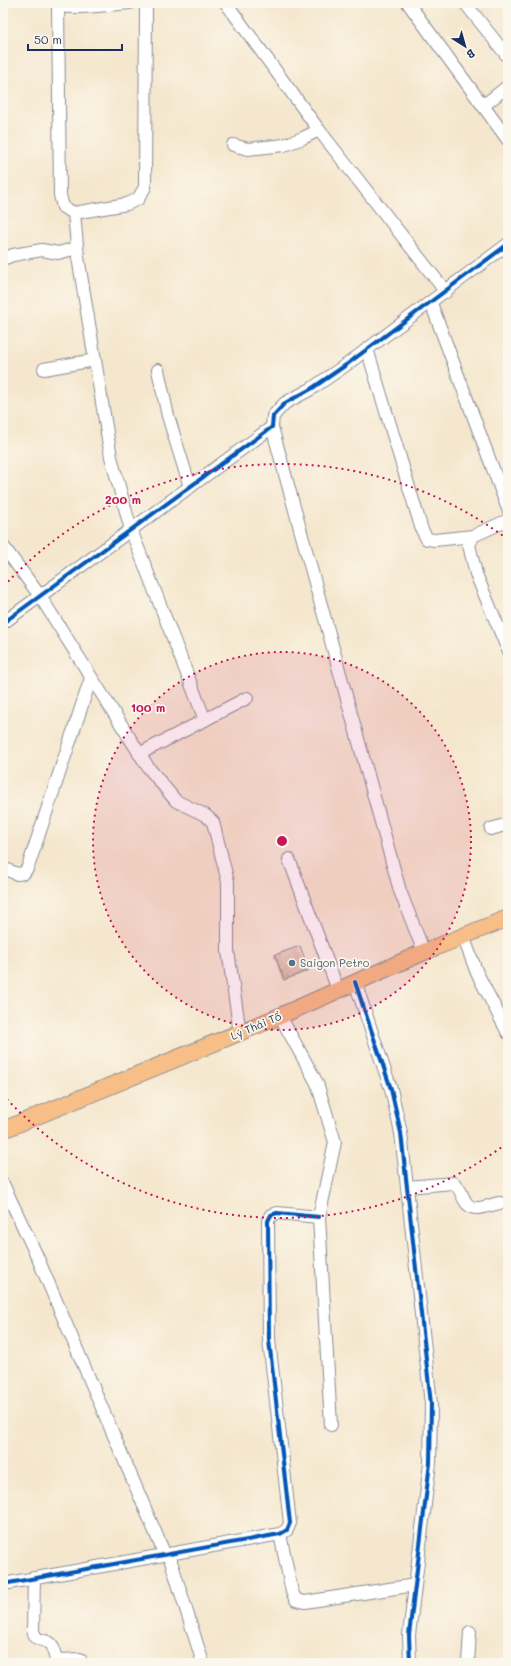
<svg xmlns="http://www.w3.org/2000/svg" width="511" height="1666" font-family="Mali,sans-serif">
<defs>
<pattern id="building-cross-hatch" width="8" height="8" patternUnits="userSpaceOnUse"><rect width="8" height="8" fill="#d2ae8e"/><path d="M0 0l8 8M0 8l8-8" fill="none" stroke="#aa8e77"/></pattern>
</defs>
<rect width="100%" height="100%" fill="#fbf7ec"/>
<filter id="ink" filterUnits="userSpaceOnUse"><feTurbulence type="fractalNoise" baseFrequency=".025" numOctaves="2"/><feDisplacementMap in="SourceGraphic" scale="8" xChannelSelector="R" yChannelSelector="G"/><feConvolveMatrix kernelMatrix="1 2 1 2 8 2 1 2 1" color-interpolation-filters="sRGB"/></filter>
<filter id="wash" filterUnits="userSpaceOnUse"><feTurbulence type="fractalNoise" baseFrequency=".012" numOctaves="4" result="noise"/><feDisplacementMap in="SourceGraphic" scale="16" xChannelSelector="R" yChannelSelector="G"/><feGaussianBlur stdDeviation="0.9" result="paint"/><feColorMatrix in="noise" values="0 0 0 0 0 0 0 0 0 0 0 0 0 0 0 0 0 1.4 0 .05"/><feComposite in="paint" operator="in"/></filter>
<g filter="url(#wash)">
<rect width="100%" height="100%" fill="#f5e7ce"/>
<g id="blocks">
<path fill="url(#building-cross-hatch)" d="M300 946 309 970 284 980 275 955Z"/>
</g>
</g>
<g filter="url(#ink)">
<use href="#blocks" fill-opacity="0" stroke="#888b96" stroke-width="1"/>
<g fill="none" stroke-linecap="round" stroke-linejoin="round">
<g stroke="#888b96" stroke-width="14">
<g id="minor">
<path d="M58 3 60 195 63 207 74 213 127 204 138 199 145 187 146 3"/>
<path d="M226 3 319 130 446 292"/>
<path d="M408 3 508 140"/>
<path d="M465 3 508 57"/>
<path d="M58 6C82 9 106 5 130 3"/>
<path d="M483 106 508 86"/>
<path d="M233 145 248 149 284 145 303 138 319 130"/>
<path d="M74 213 78 257 111 457 131 530 205 720"/>
<path d="M3 259 13 255 42 250 58 253 77 248"/>
<path d="M431 303 508 509"/>
<path d="M367 349 422 530 427 539 435 540 473 536 508 520"/>
<path d="M44 369 95 360"/>
<path d="M158 370 168 416 190 487"/>
<path d="M272 427 400 891 424 952"/>
<path d="M473 536 469 545 476 574 508 650"/>
<path d="M3 546 40 596 148 767 176 801 205 815 213 822 228 882V951L240 1033"/>
<path d="M3 623 272 427 273 416 285 403 311 389 346 365 508 244"/>
<path d="M139 754 247 698"/>
<path d="M491 829 508 824"/>
<path d="M289 859 338 990"/>
<path d="M3 868 17 874 24 873 28 867 91 678"/>
<path d="M463 936 477 973 508 1033"/>
<path d="M355 982 391 1089 401 1133 431 1404 430 1463 409 1635 410 1663"/>
<path d="M280 1016 317 1083 335 1142 319 1217 331 1425"/>
<path d="M3 1184 36 1254 165 1555"/>
<path d="M407 1187 453 1183C464 1188 461 1206 475 1208 482 1209 493 1204 500 1203"/>
<path d="M280 1534 292 1592 296 1600 305 1602 415 1585"/>
<path d="M169 1555 203 1663"/>
<path d="M34 1578 33 1630C36 1643 42 1638 50 1643 55 1646 53 1654 56 1659L60 1660 80 1659"/>
<path d="M3 1584 280 1534 287 1530 290 1523 269 1340 268 1221 271 1215 277 1213 319 1217"/>
<path d="M468 1663 470 1632"/>
</g>
</g>
<g stroke="#888b96" stroke-width="18">
<path id="major" d="M3 1130 280 1016 424 952 508 918"/>
</g>
<use href="#minor" stroke="#fff" stroke-width="12"/>
<use href="#major" stroke="#f7be87" stroke-width="16"/>
<g stroke="#fbf7ec" stroke-width="6">
<g id="cycleway">
<path d="M3 623 272 427 273 416 285 403 311 389 346 365 508 244"/>
<path d="M355 982 391 1089 401 1133 431 1404 430 1463 409 1635 410 1663"/>
<path d="M3 1584 280 1534 287 1530 290 1523 269 1340 268 1221 271 1215 277 1213 319 1217"/>
</g>
</g>
<use href="#cycleway" stroke="#0057b8" stroke-width="4"/>
</g>
</g>
<circle cx="282" cy="841" r="189" fill="#c2185b" fill-opacity=".12"/>
<g fill="none" stroke="#c2185b" stroke-width="2" stroke-dasharray="2 4">
<circle cx="282" cy="841" r="189"/>
<path d="M506 1144A377 377 0 0 1 4 1096M4 586A377 377 0 0 1 506 538"/>
</g>
<circle fill="#5c6f8a" stroke="#fbf7ec" stroke-width="1.5" cx="292" cy="963" r="4"/>
<g text-anchor="middle" stroke-width="3.5" stroke-linejoin="round" paint-order="stroke">
<g font-size="11" fill="#4e5e75" stroke="#fbf7ec" text-anchor="start">
<text x="300" y="967">Saigon Petro</text>
</g>
<g font-size="11" fill="#1b2f5e" stroke="#fbf7ec">
<text transform="translate(256 1026) rotate(-23)" y="4">Lý Thái Tổ</text>
</g>
</g>
<circle cx="282" cy="841" r="6" fill="#c2185b" stroke="#fbf7ec" stroke-width="2"/>
<g font-size="12" text-anchor="middle" font-weight="bold" fill="#c2185b" stroke="#fbf7ec" stroke-width="3.5" stroke-linejoin="round" paint-order="stroke">
<text x="123" y="504">200 m</text>
<text x="148" y="712">100 m</text>
</g>
<rect width="511" height="1666" fill="none" stroke="#fbf7ec" stroke-width="16"/>
<g transform="translate(465 46) rotate(143)" stroke="#fbf7ec" stroke-width="3" paint-order="stroke">
<path d="M0-3L7 15L0 10L-7 15Z" fill="#1b2f5e"/>
<text y="-6" font-size="11" font-weight="bold" text-anchor="middle" fill="#1b2f5e">B</text>
</g>
<path d="M28 44v6h94v-6" fill="none" stroke="#1b2f5e" stroke-width="2"/>
<text x="34" y="44" font-size="12" fill="#1b2f5e" stroke="#fbf7ec" stroke-width="3" paint-order="stroke">50 m</text>
</svg>
